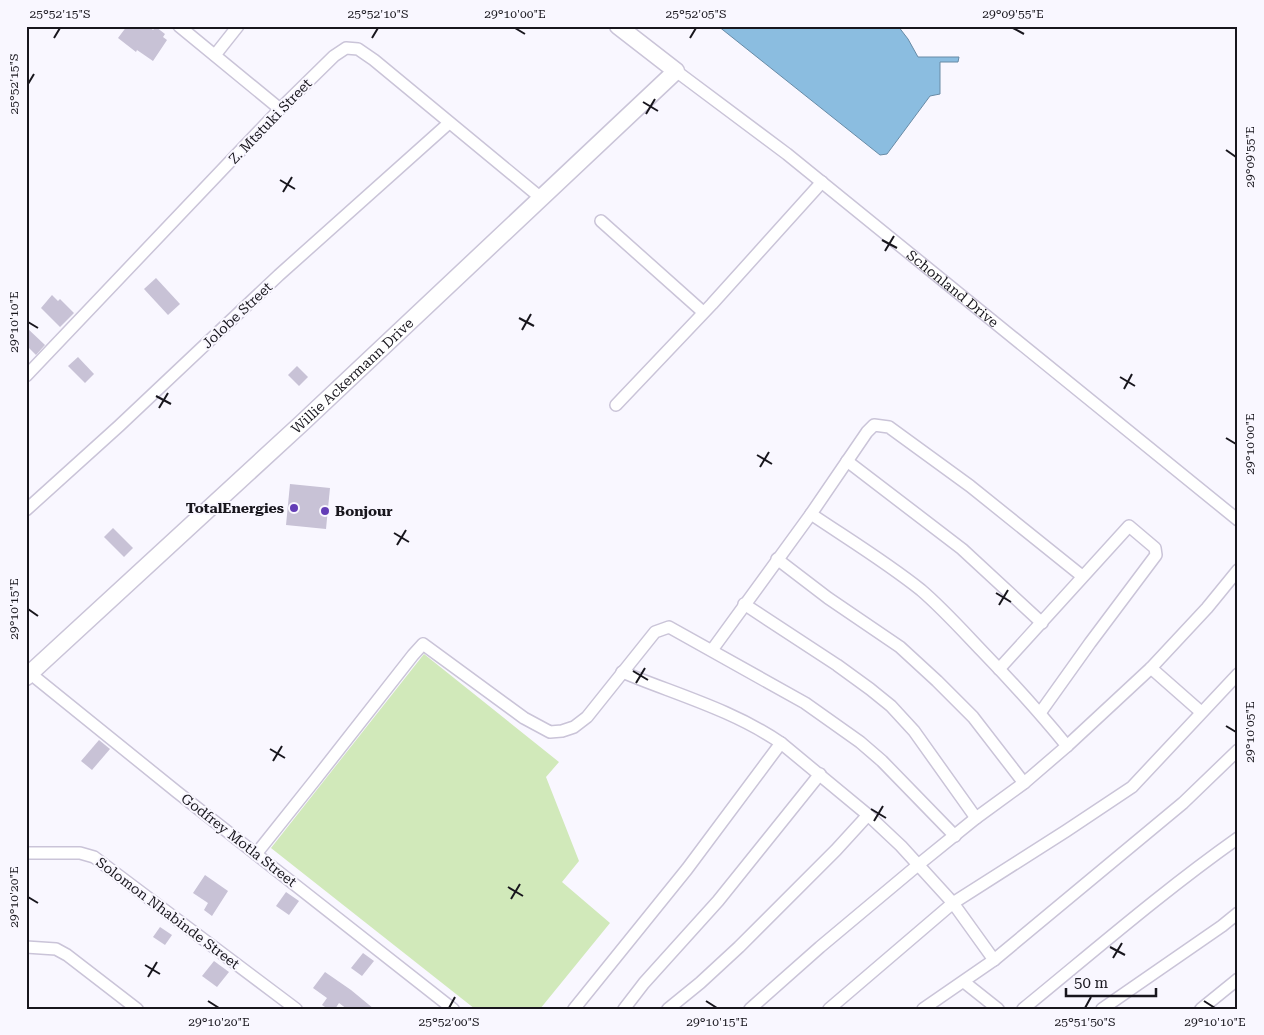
<svg xmlns="http://www.w3.org/2000/svg" width="1264" height="1035" font-family="'Roboto Serif',serif">
<rect width="100%" height="100%" fill="#f9f7ff"/>
<path fill="#d1e9ba" d="M424 654 559 762 546 777 579 861 562 882 610 923 540 1009H475L271 848Z"/>
<path fill="#8bbde0" stroke="#688ba6" d="M718 26H898L908 39 918 57H959L958 62H940V94L930 96 887 154 880 155Z"/>
<g fill="#c8c2d6">
<path d="M127 26H148L153 30 156 27 165 34 163 37 167 40 153 61 137 50 136 52 118 38Z"/>
<path d="M156 278 180 304 168 315 144 289Z"/>
<path d="M52 295 58 301 60 299 74 313 60 327 41 308Z"/>
<path d="M26 327 45 345 36 355 26 345Z"/>
<path d="M78 357 94 374 85 383 68 366Z"/>
<path d="M297 366 308 377 299 386 288 375Z"/>
<path d="M290 484 330 488 326 529 286 525Z"/>
<path d="M113 528 133 548 124 557 104 537Z"/>
<path d="M99 740 110 749 92 770 81 761Z"/>
<path d="M205 875 228 891 212 916 204 910 208 903 193 893Z"/>
<path d="M286 892 299 901 289 915 276 906Z"/>
<path d="M160 927 172 935 165 945 153 937Z"/>
<path d="M363 953 374 961 362 976 351 968Z"/>
<path d="M214 961 229 972 217 987 202 976Z"/>
<path d="M325 972 351 990 374 1009H347L339 1003 335 1009H328L322 1005 327 998 313 988Z"/>
</g>
<g fill="none" stroke-linecap="round" stroke-linejoin="round">
<g stroke="#cac4d8" stroke-width="14">
<g id="street">
<path d="M179 26 280 109"/>
<path d="M215 55 238 26"/>
<path id="s1" d="M676 71 787 154 1238 520"/>
<path d="M601 221 703 312"/>
<path d="M26 376 280 109 334 56 346 48 358 49 374 60 541 198"/>
<path d="M616 405 712 304 822 182"/>
<path d="M847 461 962 549 1042 623"/>
<path d="M26 510 119 426 279 275 449 123"/>
<path d="M777 559 828 598 900 647 937 681 973 717 1024 783"/>
<path d="M744 604 837 665 870 689 891 706 914 731 976 818"/>
<path d="M712 650 811 514 867 432 874 425 889 427 970 486 1082 576"/>
<path d="M1151 668 1201 712"/>
<path d="M999 669 1129 526 1155 548 1156 555 1090 643 1040 713"/>
<path d="M26 670 177 792 453 1009"/>
<path d="M622 672C675 694 733 710 781 743L868 815 901 846 953 903 994 960"/>
<path d="M1067 746 1151 668 1207 608 1238 570"/>
<path d="M26 853H80L94 857 296 1009"/>
<path d="M256 854 315 780 413 655 423 644 524 718 550 732 562 731 574 727 587 717 655 632 669 627 805 703 860 742 882 761 955 836"/>
<path d="M26 947 56 949 67 955 137 1009"/>
<path d="M964 982 998 1009"/>
<path d="M574 1009 687 869 781 743"/>
<path d="M624 1009 644 983 718 901 820 774"/>
<path d="M668 1009 700 983 739 947 836 850 868 815"/>
<path d="M750 1009 820 947 918 865 976 818 1024 783 1067 746C1040 713 1011 681 981 650 961 629 942 608 921 590 886 562 848 539 811 514"/>
<path d="M829 1009 953 903 1066 831 1132 787 1238 674"/>
<path d="M923 1009 994 960 1183 803 1238 750"/>
<path d="M1023 1009C1094 951 1163 891 1238 838"/>
<path d="M1102 1009 1222 926 1238 913"/>
<path d="M1201 1009 1238 979"/>
</g>
</g>
<g stroke="#cac4d8" stroke-width="19">
<g id="secondary">
<path id="s2" d="M26 677 301 424 676 71 618 26"/>
</g>
</g>
<use href="#street" stroke="#fff" stroke-width="11"/>
<use href="#secondary" stroke="#fff" stroke-width="16"/>
</g>
<path fill="none" stroke="#18161d" stroke-width="2" d="M515 28 525 34M1013 28 1024 34M54 38 60 28M372 38 378 28M690 38 696 28M28 84 34 74M643 102 658 111M646 114 655 99M1226 150 1236 157M280 180 295 189M283 192 292 177M882 240 897 248M885 251 894 236M519 318 534 326M28 322 38 328M522 330 531 314M1120 377 1135 386M1124 389 1132 374M156 396 171 404M159 408 168 393M1226 438 1236 444M757 455 772 464M760 467 769 452M394 533 409 542M397 545 406 530M996 593 1011 602M999 605 1008 590M28 609 38 616M633 671 648 680M636 683 645 668M1226 726 1236 732M270 749 285 758M273 761 282 746M871 809 886 818M874 821 883 806M508 887 523 896M28 897 38 903M511 899 520 884M1110 947 1125 955M1113 958 1122 943M145 965 160 974M148 977 157 962M208 1001 219 1008M706 1001 717 1008M1204 1001 1215 1008M449 1008 455 997M1085 1008 1091 997"/>
<g fill="#633db6" stroke="#f9f7ff" stroke-width="2">
<circle cx="294" cy="508" r="5"/>
<circle cx="325" cy="511" r="5"/>
</g>
<g text-anchor="middle" stroke-width="4" stroke-linejoin="round" paint-order="stroke">
<g font-size="14" fill="#18161d" stroke="#f9f7ff">
<text transform="translate(270 121) rotate(-46)" y="5">Z. Mtstuki Street</text>
<text dy="5" stroke="none"><textPath href="#s1" startOffset="352">Schonland Drive</textPath></text>
<text transform="translate(237 315) rotate(-43)" y="5">Jolobe Street</text>
<text dy="5" stroke="none"><textPath href="#s2" startOffset="444">Willie Ackermann Drive</textPath></text>
<text transform="translate(239 840) rotate(38)" y="5">Godfrey Motla Street</text>
<text transform="translate(168 913) rotate(37)" y="5">Solomon Nhabinde Street</text>
</g>
<g font-size="14" font-weight="bold" fill="#18161d" stroke="#f9f7ff" text-anchor="end">
<text x="284" y="513">TotalEnergies</text>
<text x="335" y="516" text-anchor="start">Bonjour</text>
</g>
</g>
<rect width="1264" height="1035" fill="none" stroke="#f9f7ff" stroke-width="55"/>
<path d="M1066 988v8h90v-8" fill="none" stroke="#18161d" stroke-width="2.5"/>
<text x="1074" y="988" font-size="15" fill="#18161d" stroke="#f9f7ff" stroke-width="4" paint-order="stroke">50 m</text>
<rect x="28" y="28" width="1208" height="980" fill="none" stroke="#18161d" stroke-width="2"/>
<g font-size="12" text-anchor="middle" fill="#18161d">
<text x="60" y="18">25°52'15"S</text>
<text x="378" y="18">25°52'10"S</text>
<text x="515" y="18">29°10'00"E</text>
<text x="696" y="18">25°52'05"S</text>
<text x="1013" y="18">29°09'55"E</text>
<text transform="translate(14 84) rotate(-90)" y="4">25°52'15"S</text>
<text transform="translate(1250 157) rotate(-90)" y="4">29°09'55"E</text>
<text transform="translate(14 322) rotate(-90)" y="4">29°10'10"E</text>
<text transform="translate(1250 444) rotate(-90)" y="4">29°10'00"E</text>
<text transform="translate(14 609) rotate(-90)" y="4">29°10'15"E</text>
<text transform="translate(1250 732) rotate(-90)" y="4">29°10'05"E</text>
<text transform="translate(14 897) rotate(-90)" y="4">29°10'20"E</text>
<text x="219" y="1026">29°10'20"E</text>
<text x="449" y="1026">25°52'00"S</text>
<text x="717" y="1026">29°10'15"E</text>
<text x="1085" y="1026">25°51'50"S</text>
<text x="1215" y="1026">29°10'10"E</text>
</g>
</svg>
